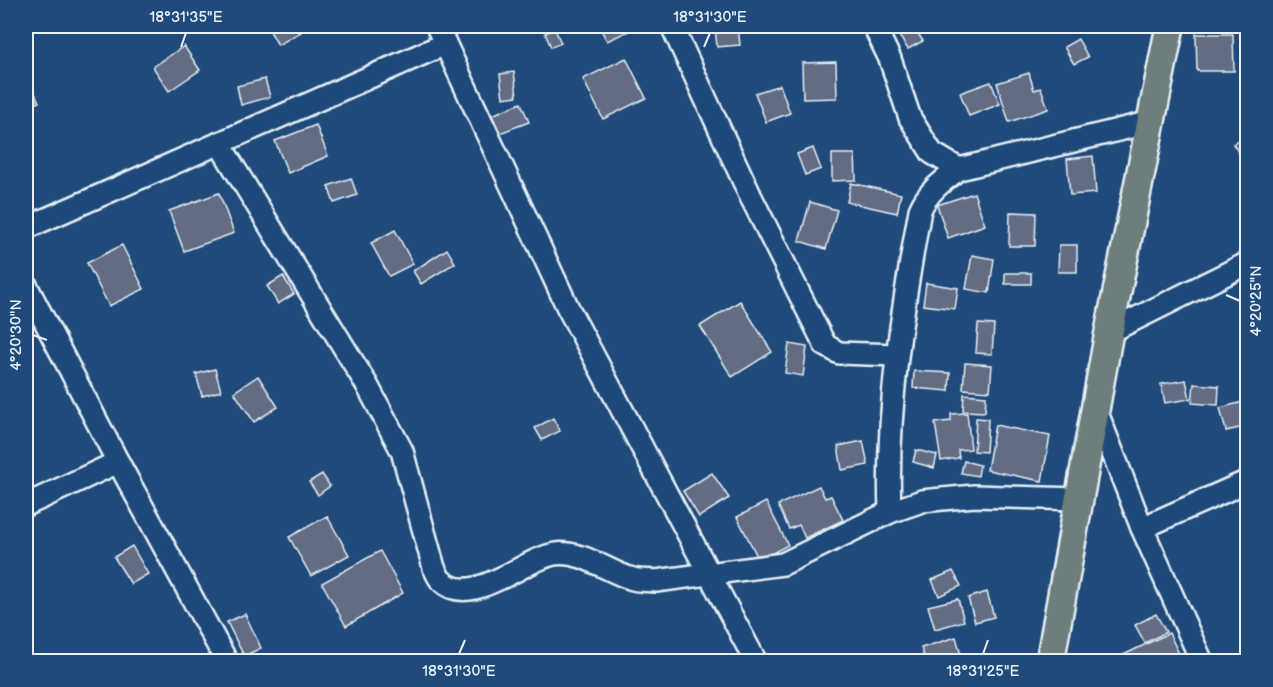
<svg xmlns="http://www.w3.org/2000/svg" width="1273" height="687" font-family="'Balsamiq Sans',sans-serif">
<rect width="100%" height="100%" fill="#1f4a7a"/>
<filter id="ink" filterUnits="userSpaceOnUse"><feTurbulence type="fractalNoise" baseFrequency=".0167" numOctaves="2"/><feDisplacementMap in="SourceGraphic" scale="12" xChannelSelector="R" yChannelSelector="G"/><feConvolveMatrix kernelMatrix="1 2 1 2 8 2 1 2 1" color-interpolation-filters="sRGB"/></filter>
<g filter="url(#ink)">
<g fill="#626c82" stroke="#e8f1f8" stroke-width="1.5">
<path d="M267 26H297L301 32 278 45Z"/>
<path d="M449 26H471L453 33Z"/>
<path d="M599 26H629L631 30 607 41Z"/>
<path d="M738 26 740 45 717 47 715 27Z"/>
<path d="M909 26H913L923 41 908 49 897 33Z"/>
<path d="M1239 26H1248V67L1244 68Z"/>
<path d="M555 29 561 43 551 47 545 33Z"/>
<path d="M1196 34H1233L1234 71H1197Z"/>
<path d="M1078 39 1088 57 1074 64 1064 47Z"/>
<path d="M184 46 200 70 169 91 153 67Z"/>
<path d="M626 58 646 98 603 119 583 79Z"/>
<path d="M836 62 837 98 803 99 802 63Z"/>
<path d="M514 72 517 96 503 98 500 74Z"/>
<path d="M1029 73 1034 90 1041 88 1048 109 1009 122 997 83Z"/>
<path d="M265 79 270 97 241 105 237 86Z"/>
<path d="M991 82 1000 104 969 116 960 93Z"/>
<path d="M31 85 39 102 26 108V87Z"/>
<path d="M780 85 790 113 766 122 755 93Z"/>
<path d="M521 103 529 122 497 134 490 116Z"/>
<path d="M316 125 328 156 288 173 275 141Z"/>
<path d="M1248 134V167L1233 144Z"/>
<path d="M813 148 821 169 805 175 797 154Z"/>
<path d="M832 154H855L856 180 832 181Z"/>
<path d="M1093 156 1096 193 1070 195 1067 159Z"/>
<path d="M351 178 357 195 334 203 328 186Z"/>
<path d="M851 183 901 194 897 213 847 202Z"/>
<path d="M219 193 234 233 184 251 169 211Z"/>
<path d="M974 193 985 225 948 238 937 205Z"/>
<path d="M810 202 837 210 826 249 799 241Z"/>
<path d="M1010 212 1036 213 1035 246H1009Z"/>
<path d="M395 230 413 264 389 276 371 243Z"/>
<path d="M122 245 144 289 109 306 87 263Z"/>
<path d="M1059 245H1077V272H1058Z"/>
<path d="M447 249 455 263 421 284 413 271Z"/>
<path d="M972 255 994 259 989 293 966 289Z"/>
<rect x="1005" y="273" width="26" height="11"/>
<path d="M283 276 294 294 278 304 267 286Z"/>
<path d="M926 283 958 288 955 309 923 305Z"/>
<path d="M740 301 772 352 732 377 700 326Z"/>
<path d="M978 324 994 325 992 354 976 353Z"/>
<path d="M789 344 807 347 803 376 785 373Z"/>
<path d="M965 363 992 365 990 391 963 389Z"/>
<path d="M215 369 221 391 202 396 196 374Z"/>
<path d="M914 371 950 373 949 391 913 388Z"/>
<path d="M258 376 278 407 254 422 234 392Z"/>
<path d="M1186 380 1190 399 1165 403 1161 384Z"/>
<path d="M1194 384 1219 386 1218 405 1192 403Z"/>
<path d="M964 394 986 396 985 412 963 411Z"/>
<path d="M1243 402 1248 426 1226 431 1220 408Z"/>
<path d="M967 413 971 449 958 450 959 458 941 461 935 423 951 421V414Z"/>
<path d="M553 418 560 431 542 440 535 428Z"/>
<path d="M976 418 988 419 986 452 974 451Z"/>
<path d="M995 425 1050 436 1042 481 987 470Z"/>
<path d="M863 441 868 465 842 470 838 446Z"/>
<path d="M916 450 937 455 934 468 913 462Z"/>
<path d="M964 461 980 465 978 476 961 473Z"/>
<path d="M712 473 729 498 699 517 683 491Z"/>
<path d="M322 474 330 486 318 495 309 482Z"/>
<path d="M819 486 825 498 831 496 843 520 805 538 799 525 789 529 778 505Z"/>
<path d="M766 502 788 545 759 560 737 517Z"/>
<path d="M327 516 349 555 311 576 289 537Z"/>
<path d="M132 546 148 574 131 584 114 557Z"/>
<path d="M380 551 403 593 346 626 322 583Z"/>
<path d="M953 571 961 586 939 596 932 580Z"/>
<path d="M987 592 994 617 975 622 968 598Z"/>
<path d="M958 599 964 621 935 629 928 606Z"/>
<path d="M245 614 261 648 244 656 227 622Z"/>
<path d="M1156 614 1166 632 1145 643 1135 625Z"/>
<path d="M1169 633 1183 662 1111 661Z"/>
<path d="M956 637 963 662H926L921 648Z"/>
</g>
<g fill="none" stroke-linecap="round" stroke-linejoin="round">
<g stroke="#e8f1f8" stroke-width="26">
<g id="minor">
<path d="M437 26 568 308 756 662"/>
<path d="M672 26 751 197 825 345 839 353 896 355"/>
<path d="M874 26 890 59 910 118 932 153 959 169 1151 122"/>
<path d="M219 143 367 385 402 451 434 568C436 571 438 577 441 580 470 610 523 559 555 554 583 550 607 572 633 579 640 581 648 580 656 581L783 564 890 512 922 501 974 496 1078 499"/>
<path d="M26 228 445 44"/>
<path d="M26 285 118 462 227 662"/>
<path d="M1109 332 1248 263"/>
<path d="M1096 410 1142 528 1202 662"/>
<path d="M26 505 118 462"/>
<path d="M890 512C886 410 902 310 920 210 928 191 943 181 959 169"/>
<path d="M1142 528 1248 481"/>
</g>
</g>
<g stroke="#e8f1f8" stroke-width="32">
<path id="major" d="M1050 662 1109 332 1170 26"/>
</g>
<use href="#minor" stroke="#1f4a7a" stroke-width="21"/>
<use href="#major" stroke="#6d7e7c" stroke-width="27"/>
</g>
</g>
<path fill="none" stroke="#e8f1f8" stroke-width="2" d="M181 47 186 33M704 47 710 33M1226 295 1240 301M33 335 47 340M459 654 465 640M983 654 988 640"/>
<rect width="1273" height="687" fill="none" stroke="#1f4a7a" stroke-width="66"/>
<rect x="33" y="33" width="1207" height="621" fill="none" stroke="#e8f1f8" stroke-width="2"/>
<g font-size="15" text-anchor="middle" fill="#e8f1f8">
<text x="186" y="22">18°31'35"E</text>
<text x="710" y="22">18°31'30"E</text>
<text transform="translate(1256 301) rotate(-90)" y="5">4°20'25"N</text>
<text transform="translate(16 335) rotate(-90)" y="5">4°20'30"N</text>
<text x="459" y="676">18°31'30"E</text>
<text x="983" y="676">18°31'25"E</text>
</g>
</svg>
